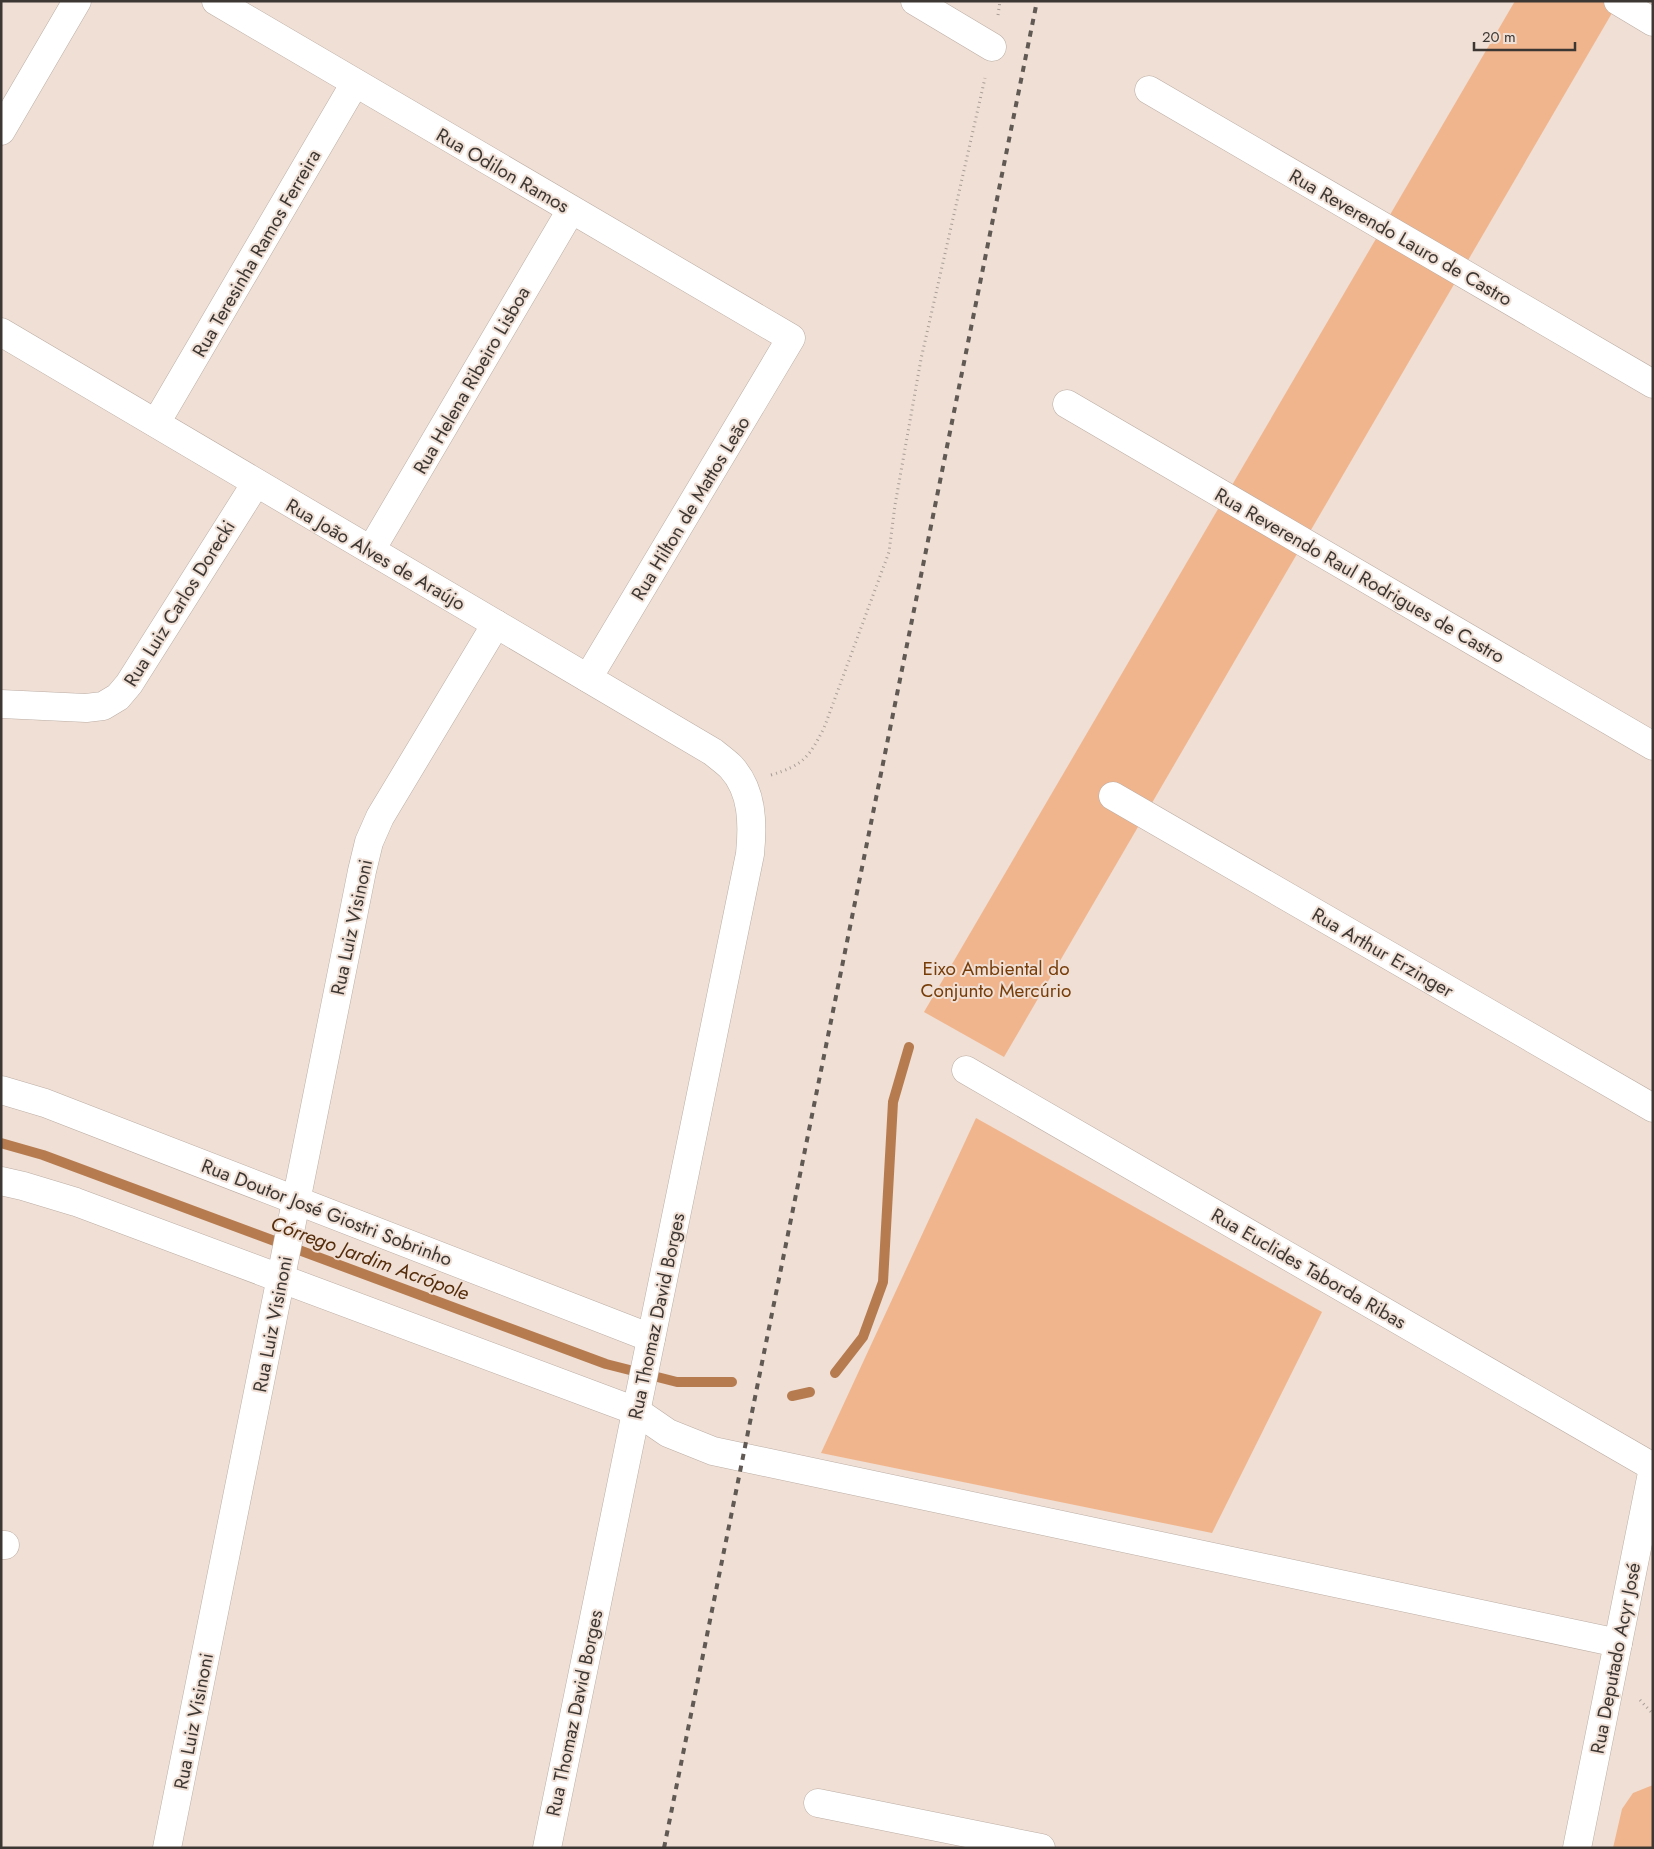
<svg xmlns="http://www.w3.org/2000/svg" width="1654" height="1849" font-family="Jost,sans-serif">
<rect width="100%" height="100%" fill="#efdfd5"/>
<g fill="#f1b58d">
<path d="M1515 1H1619L1004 1057 924 1012Z"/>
<path d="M976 1118 1322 1312 1212 1533 821 1453Z"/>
<path d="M1653 1785V1848H1613L1622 1809 1633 1793Z"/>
</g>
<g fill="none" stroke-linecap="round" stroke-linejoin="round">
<g stroke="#b77b50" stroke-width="10">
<path d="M1 1143 43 1155 606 1364 677 1382H732"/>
<path d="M835 1373 863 1337 883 1282 893 1102 909 1047"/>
<path d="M792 1396 810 1392"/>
</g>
<g stroke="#bcada4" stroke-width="29">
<g id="minor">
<path d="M216 1 791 338 588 678"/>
<path d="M915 1 992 47"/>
<path d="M1618 1 1653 22"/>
<path d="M1149 90 1653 384"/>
<path d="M1 131 77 1"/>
<path d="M1 332 713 752C719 757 726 762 731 767 753 791 753 824 750 854L547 1848"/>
<path d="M1067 404 1653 746"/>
<path d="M156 423 355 83"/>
<path d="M371 550 571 210"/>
<path d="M1 704 86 708 103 706 118 697 129 684 256 483"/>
<path d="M1113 796 1653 1108"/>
<path d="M966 1070 1653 1467"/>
<path d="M1 1090 45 1103 651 1338"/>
<path d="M1 1181 23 1186 76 1202 636 1411 668 1433 713 1451 1618 1643"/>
<path d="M1 1545H5"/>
<path d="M818 1803 1041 1848"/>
<path d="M167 1848 362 871 369 842 380 817 496 624"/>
<path d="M1577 1848 1653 1468"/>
</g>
</g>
<g stroke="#aa9e96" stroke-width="3" stroke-dasharray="1 4" stroke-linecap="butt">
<path d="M998 15 1000 1"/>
<path d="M771 775C804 765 809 757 824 728L889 552 895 505 921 359 985 78"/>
<path d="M1640 1700 1653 1714"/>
</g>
<use href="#minor" stroke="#fff" stroke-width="28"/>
<path stroke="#615953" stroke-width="4" stroke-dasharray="6 6" stroke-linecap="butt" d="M664 1848 1037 1"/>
</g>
<g text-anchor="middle" stroke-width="4" stroke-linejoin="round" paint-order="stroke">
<g font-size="19" fill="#3d3733" stroke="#efdfd5">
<text transform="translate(503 170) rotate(30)" y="7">Rua Odilon Ramos</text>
<text transform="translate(1401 237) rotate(30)" y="7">Rua Reverendo Lauro de Castro</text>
<text transform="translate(256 253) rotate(-60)" y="7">Rua Teresinha Ramos Ferreira</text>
<text transform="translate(471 380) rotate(-60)" y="7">Rua Helena Ribeiro Lisboa</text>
<text transform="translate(690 508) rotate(-59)" y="7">Rua Hilton de Mattos Leão</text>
<text transform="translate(376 554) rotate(30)" y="7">Rua João Alves de Araújo</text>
<text transform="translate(1360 575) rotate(30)" y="7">Rua Reverendo Raul Rodrigues de Castro</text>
<text transform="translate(179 603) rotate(-58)" y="7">Rua Luiz Carlos Dorecki</text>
<text transform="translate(351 927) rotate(-78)" y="7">Rua Luiz Visinoni</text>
<text transform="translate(1383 952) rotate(30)" y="7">Rua Arthur Erzinger</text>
<text transform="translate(327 1212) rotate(21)" y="7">Rua Doutor José Giostri Sobrinho</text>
<text transform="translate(1309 1268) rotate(30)" y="7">Rua Euclides Taborda Ribas</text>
<text transform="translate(656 1316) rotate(-78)" y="7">Rua Thomaz David Borges</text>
<text transform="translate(272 1324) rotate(-79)" y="7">Rua Luiz Visinoni</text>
<text transform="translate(1615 1658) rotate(-79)" y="7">Rua Deputado Acyr José</text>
<text transform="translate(574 1713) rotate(-78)" y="7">Rua Thomaz David Borges</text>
<text transform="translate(193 1721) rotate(-79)" y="7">Rua Luiz Visinoni</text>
</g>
<g font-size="19" fill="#773d09" stroke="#efdfd5">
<text x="996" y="975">Eixo Ambiental do<tspan x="996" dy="22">Conjunto Mercúrio</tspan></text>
</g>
<g font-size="20" font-style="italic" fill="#562d0b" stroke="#efdfd5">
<text transform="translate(370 1258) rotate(20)" y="7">Córrego Jardim Acrópole</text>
</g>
</g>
<rect width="1654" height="1849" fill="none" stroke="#3d3733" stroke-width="5"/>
<path d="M1474 42v8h101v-8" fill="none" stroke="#3d3733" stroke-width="2.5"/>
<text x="1482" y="42" font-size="15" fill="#3d3733" stroke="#efdfd5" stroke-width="4" paint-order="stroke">20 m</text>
</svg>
